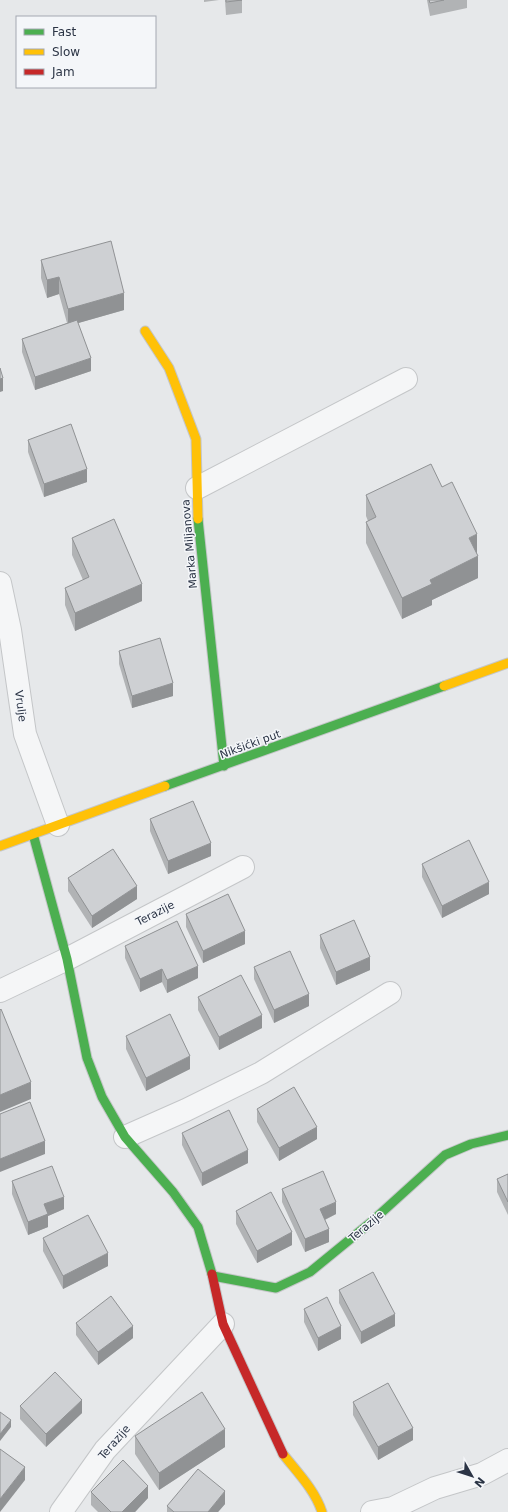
<svg xmlns="http://www.w3.org/2000/svg" width="508" height="1512" font-family="'DejaVu Sans',sans-serif">
<rect width="100%" height="100%" fill="#e6e8ea"/>
<g fill="none" stroke-linecap="round" stroke-linejoin="round">
<g stroke="#c4c6c8" stroke-width="24">
<g id="street">
<path d="M197 488 406 379"/>
<path d="M0 583 10 630 25 734 58 825"/>
<path d="M0 991 67 959 243 867"/>
<path d="M125 1137 186 1110 261 1073 390 993"/>
<path d="M61 1512 105 1450 223 1324"/>
<path d="M372 1512 393 1508 435 1488 482 1474 508 1460"/>
</g>
</g>
<g stroke="#c4c6c8" stroke-width="11">
<g id="fast">
<path d="M198 519 224 766"/>
<path d="M165 786 444 686"/>
<path d="M33 834 67 959 87 1058 102 1097 125 1137 173 1192 198 1227 212 1274"/>
<path d="M213 1276 276 1288 310 1272 370 1223 445 1155 471 1144 508 1135"/>
</g>
</g>
<g stroke="#c4c6c8" stroke-width="11">
<g id="slow">
<path d="M145 331 169 368 196 439 198 519"/>
<path d="M444 686 508 663"/>
<path d="M0 846 165 786"/>
<path d="M283 1454C297 1472 315 1490 322 1512"/>
</g>
</g>
<g stroke="#c4c6c8" stroke-width="11">
<path id="jam" d="M212 1274 223 1324 283 1454"/>
</g>
<use href="#street" stroke="#f5f6f7" stroke-width="22"/>
<use href="#fast" stroke="#4caf50" stroke-width="9"/>
<use href="#slow" stroke="#ffc107" stroke-width="9"/>
<use href="#jam" stroke="#c62828" stroke-width="9"/>
</g>
<g fill="#b1b3b5">
<path d="M204 0H219L204 2Z"/>
<path d="M225 0H242V13L226 15Z"/>
<path d="M427 0H467V8L430 16Z"/>
<path d="M41 260 124 310 78 323 91 371 35 390 22 352V339L67 323 59 294 47 298 41 278Z"/>
<path d="M28 440 87 482 44 497 28 452Z"/>
<path d="M442 487 477 553 478 578 432 600V605L402 619 366 543V522L368 521 366 516V495Z"/>
<path d="M72 538 142 601 75 631 65 605V588L83 580 72 555Z"/>
<path d="M119 651 173 696 132 708 119 664Z"/>
<path d="M150 819 211 856 168 874 150 831Z"/>
<path d="M422 864 489 894 442 918 422 877Z"/>
<path d="M68 878 137 899 92 928 68 891Z"/>
<path d="M186 914 245 944 203 963 186 927Z"/>
<path d="M320 935 370 970 336 985 320 948Z"/>
<path d="M125 946 198 978 167 993 162 982 140 992 125 958Z"/>
<path d="M254 967 309 1006 274 1023 254 979Z"/>
<path d="M198 997 262 1028 219 1050 198 1010Z"/>
<path d="M126 1036 190 1069 146 1091 126 1049Z"/>
<path d="M257 1109 317 1139 279 1161 257 1122Z"/>
<path d="M182 1133 248 1163 202 1186 182 1145Z"/>
<path d="M508 1174V1215L497 1192V1179Z"/>
<path d="M12 1181 64 1209 48 1216V1227L28 1235 12 1194Z"/>
<path d="M282 1189 336 1214 325 1220 329 1242 305 1252 282 1202Z"/>
<path d="M236 1211 292 1245 257 1263 236 1224Z"/>
<path d="M43 1238 108 1266 63 1289 43 1251Z"/>
<path d="M339 1290 395 1326 361 1344 339 1303Z"/>
<path d="M304 1309 341 1339 318 1351 304 1322Z"/>
<path d="M76 1323 133 1338 98 1365 76 1335Z"/>
<path d="M353 1402 413 1440 378 1460 353 1415Z"/>
<path d="M20 1406 82 1413 46 1447 20 1419Z"/>
<path d="M135 1436 225 1447 159 1490 135 1454Z"/>
<path d="M91 1492 148 1498 135 1512H98L91 1505Z"/>
<path d="M225 1504 218 1512H167V1506Z"/>
</g>
<g fill="#909294">
<path d="M59 277V294L47 298V280Z"/>
<path d="M124 293V310L68 326V309Z"/>
<path d="M91 358V371L35 390V377Z"/>
<path d="M3 378V391L0 392V379Z"/>
<path d="M87 469V482L44 497V484Z"/>
<path d="M477 534V555L469 538Z"/>
<path d="M478 556V578L432 600V605L402 619V598L430 580Z"/>
<path d="M142 584V601L75 631V613Z"/>
<path d="M173 683V696L132 708V696Z"/>
<path d="M211 843V856L168 874V861Z"/>
<path d="M489 882V894L442 918V906Z"/>
<path d="M137 886V899L92 928V916Z"/>
<path d="M245 931V944L203 963V951Z"/>
<path d="M370 957V970L336 985V972Z"/>
<path d="M198 966V978L167 993V980Z"/>
<path d="M162 969V982L140 992V979Z"/>
<path d="M309 994V1006L274 1023V1010Z"/>
<path d="M262 1015V1028L219 1050V1037Z"/>
<path d="M190 1056V1069L146 1091V1078Z"/>
<path d="M31 1082V1099L0 1112V1095Z"/>
<path d="M317 1127V1139L279 1161V1148Z"/>
<path d="M45 1141V1154L0 1172V1159Z"/>
<path d="M248 1150V1163L202 1186V1173Z"/>
<path d="M64 1197V1209L48 1216V1227L28 1235V1222L44 1204Z"/>
<path d="M336 1202V1214L320 1222V1209Z"/>
<path d="M329 1229V1242L305 1252V1239Z"/>
<path d="M292 1232V1245L257 1263V1251Z"/>
<path d="M108 1253V1266L63 1289V1276Z"/>
<path d="M395 1314V1326L361 1344V1332Z"/>
<path d="M133 1326V1338L98 1365V1352Z"/>
<path d="M341 1326V1339L318 1351V1338Z"/>
<path d="M82 1400V1413L46 1447V1434Z"/>
<path d="M11 1420V1427L0 1441V1434Z"/>
<path d="M413 1428V1440L378 1460V1447Z"/>
<path d="M225 1429V1447L159 1490V1473Z"/>
<path d="M25 1467V1480L0 1512V1499Z"/>
<path d="M148 1486V1498L135 1512H122Z"/>
<path d="M225 1491V1504L218 1512H208Z"/>
</g>
<g fill="#ced0d3" stroke="#909294">
<path d="M226 0H242L226 2Z"/>
<path d="M429 0H444L430 3Z"/>
<path d="M111 241 124 293 68 309 59 277 47 280 41 260Z"/>
<path d="M77 320 91 358 35 377 22 339Z"/>
<path d="M0 368 3 378 0 379Z"/>
<path d="M71 424 87 469 44 484 28 440Z"/>
<path d="M431 464 442 487 452 482 477 534 469 538 478 556 430 580 432 584 402 598 366 522 376 517 366 495Z"/>
<path d="M114 519 142 584 75 613 65 588 89 577 72 538Z"/>
<path d="M160 638 173 683 132 696 119 651Z"/>
<path d="M193 801 211 843 168 861 150 819Z"/>
<path d="M469 840 489 882 442 906 422 864Z"/>
<path d="M113 849 137 886 92 916 68 878Z"/>
<path d="M228 894 245 931 203 951 186 914Z"/>
<path d="M354 920 370 957 336 972 320 935Z"/>
<path d="M177 921 198 966 167 980 162 969 140 979 125 946Z"/>
<path d="M290 951 309 994 274 1010 254 967Z"/>
<path d="M241 975 262 1015 219 1037 198 997Z"/>
<path d="M1 1009 31 1082 0 1095V1010Z"/>
<path d="M170 1014 190 1056 146 1078 126 1036Z"/>
<path d="M294 1087 317 1127 279 1148 257 1109Z"/>
<path d="M30 1102 45 1141 0 1159V1114Z"/>
<path d="M229 1110 248 1150 202 1173 182 1133Z"/>
<path d="M52 1166 64 1197 44 1204 48 1214 28 1222 12 1181Z"/>
<path d="M323 1171 336 1202 320 1209 329 1229 305 1239 282 1189Z"/>
<path d="M508 1174V1202L497 1179Z"/>
<path d="M271 1192 292 1232 257 1251 236 1211Z"/>
<path d="M88 1215 108 1253 63 1276 43 1238Z"/>
<path d="M373 1272 395 1314 361 1332 339 1290Z"/>
<path d="M111 1296 133 1326 98 1352 76 1323Z"/>
<path d="M327 1297 341 1326 318 1338 304 1309Z"/>
<path d="M55 1372 82 1400 46 1434 20 1406Z"/>
<path d="M388 1383 413 1428 378 1447 353 1402Z"/>
<path d="M202 1392 225 1429 159 1473 135 1436Z"/>
<path d="M0 1412 11 1420 0 1434Z"/>
<path d="M0 1449 25 1467 0 1499Z"/>
<path d="M123 1460 148 1486 122 1512H111L91 1492Z"/>
<path d="M198 1469 225 1491 208 1512H174L167 1506Z"/>
</g>
<g text-anchor="middle" stroke-width="3" stroke-linejoin="round" paint-order="stroke">
<g font-size="11" fill="#2b3445" stroke="#f4f6f9">
<text transform="translate(189 544) rotate(-95)" y="4">Marka Miljanova</text>
<text transform="translate(21 706) rotate(83)" y="4">Vrulje</text>
<text transform="translate(250 744) rotate(-20)" y="4">Nikšićki put</text>
<text transform="translate(155 913) rotate(-27)" y="4">Terazije</text>
<text transform="translate(366 1226) rotate(-40)" y="4">Terazije</text>
<text transform="translate(114 1442) rotate(-49)" y="4">Terazije</text>
</g>
</g>
<rect x="16" y="16" width="140" height="72" fill="#f4f6f9" stroke="#a4a8b1"/>
<rect x="24" y="29" width="20" height="6" fill="#4caf50" stroke="#a4a8b1"/>
<text x="52" y="36" font-size="12" fill="#2b3445">Fast</text>
<rect x="24" y="49" width="20" height="6" fill="#ffc107" stroke="#a4a8b1"/>
<text x="52" y="56" font-size="12" fill="#2b3445">Slow</text>
<rect x="24" y="69" width="20" height="6" fill="#c62828" stroke="#a4a8b1"/>
<text x="52" y="76" font-size="12" fill="#2b3445">Jam</text>
<g transform="translate(472 1476) rotate(129)" stroke="#f4f6f9" stroke-width="3" paint-order="stroke">
<path d="M0-3L7 15L0 10L-7 15Z" fill="#2b3445"/>
<text y="-6" font-size="11" font-weight="bold" text-anchor="middle" fill="#2b3445">N</text>
</g>
</svg>
